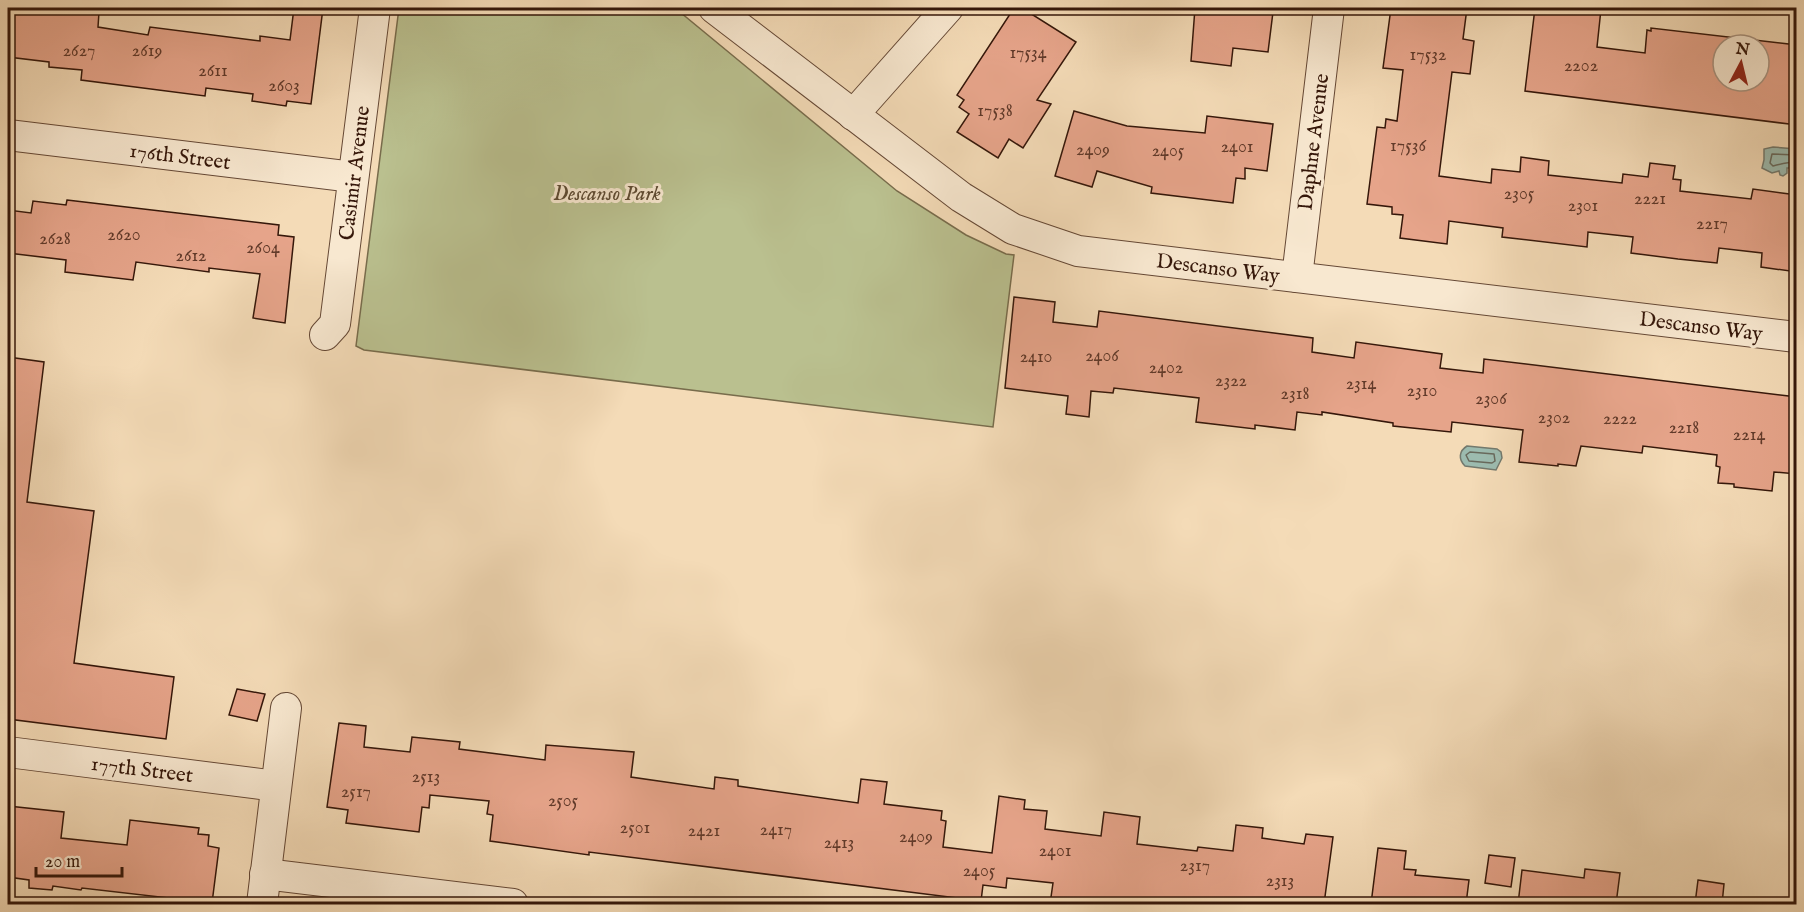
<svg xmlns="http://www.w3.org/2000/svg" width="1804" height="912" font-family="'IM FELL English',serif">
<rect width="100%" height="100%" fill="#f4dbb7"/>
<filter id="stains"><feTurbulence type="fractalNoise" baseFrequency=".00333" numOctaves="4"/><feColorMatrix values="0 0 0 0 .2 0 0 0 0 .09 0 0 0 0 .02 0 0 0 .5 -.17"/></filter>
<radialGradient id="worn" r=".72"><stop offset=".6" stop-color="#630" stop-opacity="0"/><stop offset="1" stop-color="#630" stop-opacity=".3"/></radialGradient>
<path fill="#bac08f" stroke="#786c4c" stroke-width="1.5" d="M399 8H675L897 191 966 235 1006 254 1014 255 993 427 364 350 356 346Z"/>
<g fill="#9cbbaf" stroke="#73796d" stroke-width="1.5">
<path d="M1773 147 1796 149V168H1787V173L1783 176 1780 175 1779 171 1772 173 1762 168 1764 160V149Z"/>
<path d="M1467 446 1497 449 1501 452 1502 458 1496 470 1465 466C1458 459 1459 451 1467 446Z"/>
</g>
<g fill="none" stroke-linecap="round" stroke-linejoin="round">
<g stroke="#68695c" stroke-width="1.5">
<path d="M1796 155 1772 154 1770 163 1773 166C1780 164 1788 162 1796 162"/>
<path d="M1470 452 1494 454 1495 461 1492 463 1469 461 1466 455Z"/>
</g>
</g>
<g fill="#e6a48a" stroke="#35170a" stroke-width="1.5" fill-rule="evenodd">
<path d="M55 8H78L77 10 99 12 98 27 148 35 150 27 260 41V36L290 40 294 8H323L311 104 287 101 286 106 252 101 253 94 206 88 205 96 81 80 82 70 49 67V62L8 57V16H12L13 9 55 14Z"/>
<path d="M1014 8H1022L1076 42 1037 100 1051 104 1023 148 1009 139 998 158 957 132 969 114 959 107 964 100 957 95Z"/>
<path d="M1195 8H1232L1273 12 1268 52 1233 48 1231 66 1191 61Z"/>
<path d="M1391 8H1467L1463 39 1474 41 1470 74 1452 72 1439 176 1491 183 1492 169 1520 172 1521 157 1549 161 1548 175 1622 183 1623 174 1648 177 1650 163 1675 166 1673 179 1681 180 1680 191 1751 199 1753 189 1797 195V272L1761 267 1762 253 1719 248 1717 263 1678 259 1631 253 1633 237 1588 232 1587 247 1502 237 1503 228 1449 221 1447 244 1400 238 1403 215 1392 214V207L1367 204 1377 127 1385 128 1386 119 1397 121 1403 70 1383 68Z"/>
<path d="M1535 8 1601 9 1597 47 1645 53 1647 30 1651 31V28L1797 45V125L1525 91ZM1723 45H1759V81H1723Z"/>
<path d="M1074 111 1127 126 1205 133 1207 116 1273 124 1267 171 1245 168V179L1236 178 1233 203 1151 193 1152 187 1097 171 1092 187 1055 176Z"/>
<path d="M67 200 279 225 278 235 294 237 285 323 253 318 260 274 209 268V272L136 262 133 280 65 272 66 260 8 253V210L31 213 33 201 66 205Z"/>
<path d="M1014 297 1055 302 1053 322 1097 327 1099 311 1313 338 1312 352 1354 358 1356 342 1442 354 1440 368 1483 373 1484 359 1797 397V474L1774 472 1772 491 1734 487V484L1718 483 1720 467 1716 466 1717 455 1643 446 1642 453 1581 446 1576 466 1558 464V466L1519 462 1523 430 1452 422 1451 432 1393 426V423L1322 412V415L1297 412 1295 430 1255 425V429L1196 422 1199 398 1114 388 1113 393 1091 391 1089 417 1066 414 1068 396 1005 388Z"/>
<path d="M8 357 44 362 27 502 94 511 74 663 174 677 166 739 8 719Z"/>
<path d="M237 689 265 694 257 721 229 715Z"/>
<path d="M339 723 366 726 364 747 410 752 412 737 460 742 459 749 545 760 546 745 634 752 631 777 714 789 715 777 738 780V786L858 803 861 779 887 782 884 804 942 811 941 820 946 821 943 847 992 853 999 796 1025 800 1024 809 1047 811 1045 829 1101 836 1104 812 1140 817 1137 844 1197 851 1198 847 1233 851 1236 825 1263 828 1262 838 1304 844 1306 834 1333 837 1324 904H1050L1053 883 1007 878 1006 888 983 885 981 901 589 852V855L490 841 493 815 487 814 489 801 430 795 429 808 422 807 419 832 346 823 348 810 327 807Z"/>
<path d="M8 806 64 812 61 838 127 845 130 820 199 828 198 834 209 835 208 846 219 848 212 903 82 888 81 890 53 886 52 890 29 888V880L8 877Z"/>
<path d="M1378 848 1406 851 1404 869 1416 870 1415 875 1469 880 1466 904H1371Z"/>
<path d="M1489 855 1515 858 1511 887 1485 883Z"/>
<path d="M1585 869 1620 873 1616 904H1518L1522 870 1584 878Z"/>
<path d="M1698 880 1724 884 1722 904H1695Z"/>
</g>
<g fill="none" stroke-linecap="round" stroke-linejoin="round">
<g stroke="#654835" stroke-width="32">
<g id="minor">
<path d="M714 8 961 197 1013 229 1078 251 1796 337"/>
<path d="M853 115 948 8"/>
<path d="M8 135 353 177"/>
<path d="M1297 277 1329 8"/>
<path d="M325 335 335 324 375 8"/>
<path d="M8 752 276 786"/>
<path d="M265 874 513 904"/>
<path d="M262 904 286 708"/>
</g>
</g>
<use href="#minor" stroke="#f8e8d0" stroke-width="30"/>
</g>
<g text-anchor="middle" stroke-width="6" stroke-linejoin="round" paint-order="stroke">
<g font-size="18" fill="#613a2a">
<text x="79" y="56">2627</text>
<text x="147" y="56">2619</text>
<text x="1028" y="58">17534</text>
<text x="1428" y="60">17532</text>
<text x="1581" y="71">2202</text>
<text x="213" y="76">2611</text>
<text x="284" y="91">2603</text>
<text x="995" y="116">17538</text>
<text x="1408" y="151">17536</text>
<text x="1237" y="152">2401</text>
<text x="1093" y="155">2409</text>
<text x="1168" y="156">2405</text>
<text x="1519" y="199">2305</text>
<text x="1650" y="204">2221</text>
<text x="1583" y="211">2301</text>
<text x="1712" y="229">2217</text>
<text x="124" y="240">2620</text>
<text x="55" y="244">2628</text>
<text x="263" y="253">2604</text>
<text x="191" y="261">2612</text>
<text x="1102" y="361">2406</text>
<text x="1036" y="362">2410</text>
<text x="1166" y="373">2402</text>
<text x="1231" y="386">2322</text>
<text x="1361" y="389">2314</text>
<text x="1422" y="396">2310</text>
<text x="1295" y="399">2318</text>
<text x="1491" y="404">2306</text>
<text x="1554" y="423">2302</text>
<text x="1620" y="424">2222</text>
<text x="1684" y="433">2218</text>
<text x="1749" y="440">2214</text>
<text x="426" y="782">2513</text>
<text x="356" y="797">2517</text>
<text x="563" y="806">2505</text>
<text x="635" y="833">2501</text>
<text x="776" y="835">2417</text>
<text x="704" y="836">2421</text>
<text x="916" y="842">2409</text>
<text x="839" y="848">2413</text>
<text x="1055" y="856">2401</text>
<text x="1195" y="871">2317</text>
<text x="979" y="876">2405</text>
<text x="1280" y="886">2313</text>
</g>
<g font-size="21" fill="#35170a" stroke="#f8e8d0">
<text transform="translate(1313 142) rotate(-83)" y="7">Daphne Avenue</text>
<text transform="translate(180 156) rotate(7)" y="7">176th Street</text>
<text transform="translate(354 173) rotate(-83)" y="7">Casimir Avenue</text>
<text transform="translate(1218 268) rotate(7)" y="7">Descanso Way</text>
<text transform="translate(1701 326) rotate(7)" y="7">Descanso Way</text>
<text transform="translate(142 769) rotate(7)" y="7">177th Street</text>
</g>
<g font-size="21" font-style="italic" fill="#5d4a32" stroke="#f8e8d0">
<text x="607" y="200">Descanso Park</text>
</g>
</g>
<rect width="1804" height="912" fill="none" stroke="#f4dbb7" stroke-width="30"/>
<rect x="9" y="9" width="1786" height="894" fill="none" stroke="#35170a" stroke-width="3"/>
<rect x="15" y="15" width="1774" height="882" fill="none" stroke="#35170a" stroke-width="1.5"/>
<g transform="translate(1741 63) rotate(7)"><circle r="28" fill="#f8e8d0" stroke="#aa9481" stroke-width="1.5"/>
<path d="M0-4.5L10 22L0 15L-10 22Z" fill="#8f2418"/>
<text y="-9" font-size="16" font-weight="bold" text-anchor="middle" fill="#35170a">N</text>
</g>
<path d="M36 867v9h86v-9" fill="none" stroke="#35170a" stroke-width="3"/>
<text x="45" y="867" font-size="18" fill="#35170a" stroke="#f8e8d0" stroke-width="4.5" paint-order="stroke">20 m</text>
<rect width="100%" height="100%" filter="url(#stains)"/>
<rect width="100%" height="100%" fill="url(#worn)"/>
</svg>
